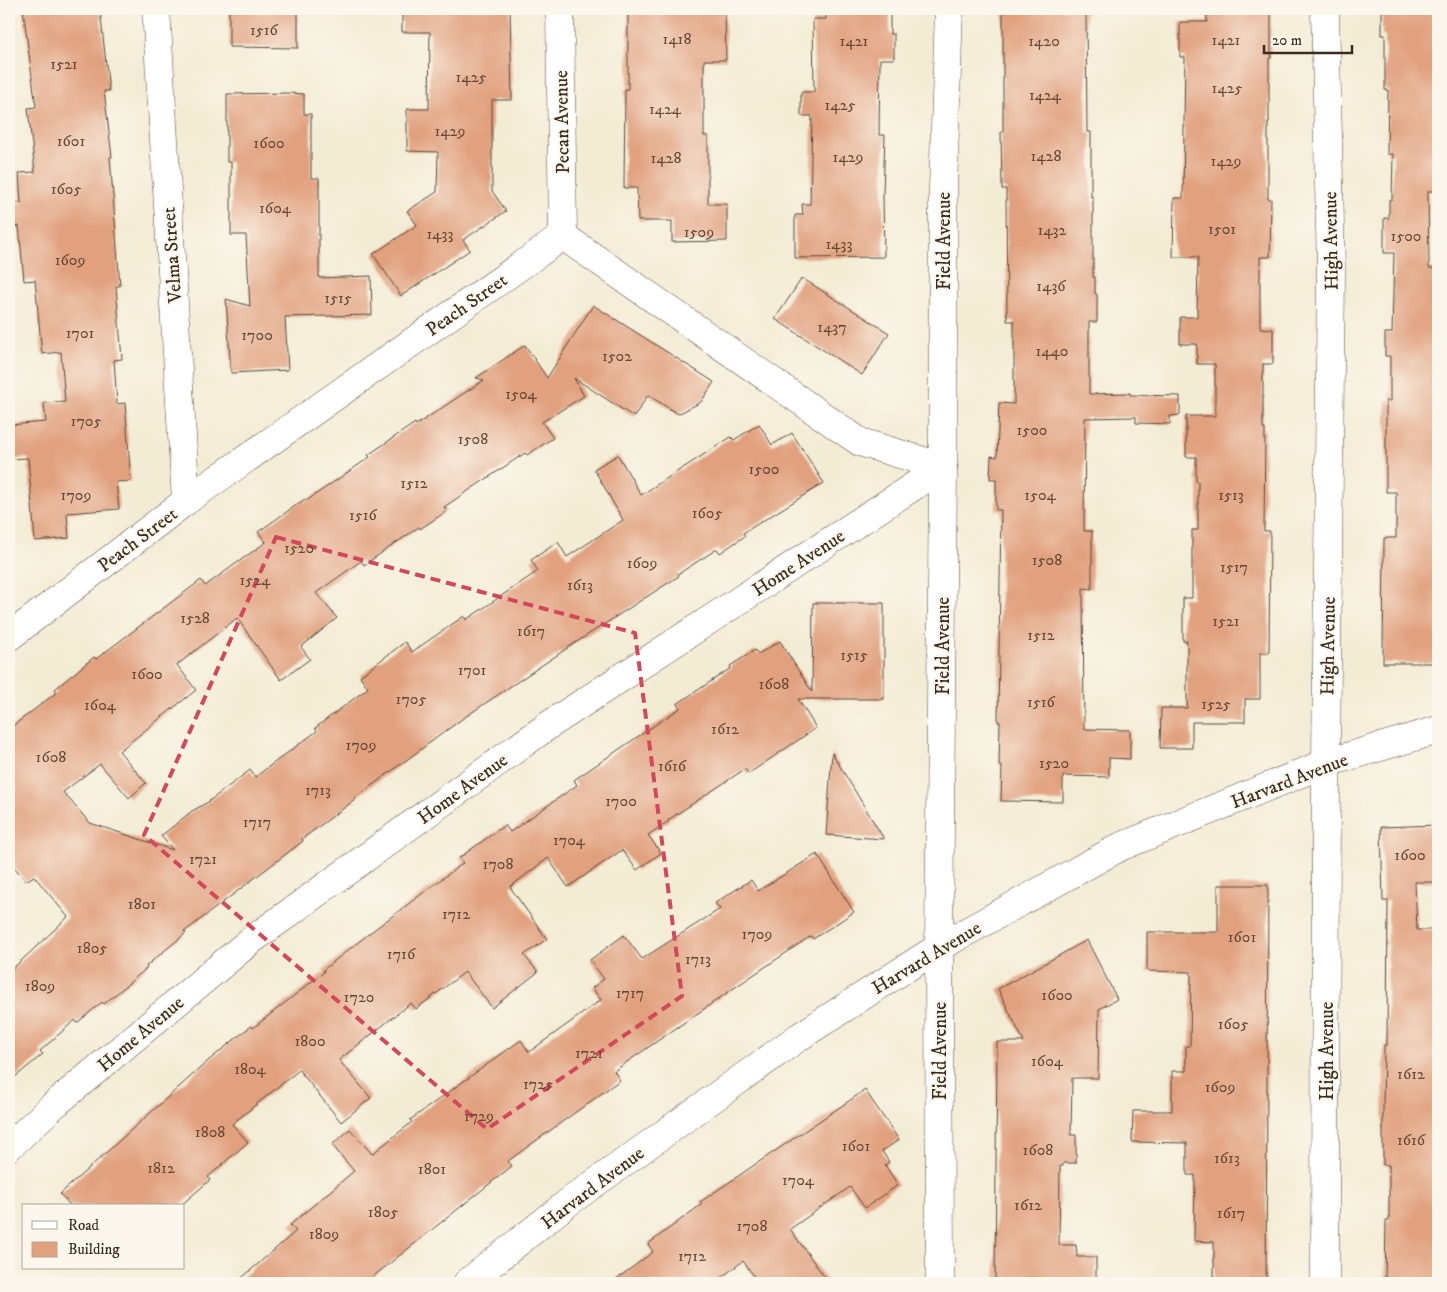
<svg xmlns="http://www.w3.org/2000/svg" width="1447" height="1292" font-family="'IM FELL DW Pica',serif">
<rect width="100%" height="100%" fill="#fbf7ec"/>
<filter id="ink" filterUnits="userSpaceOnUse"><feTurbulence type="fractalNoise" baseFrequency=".02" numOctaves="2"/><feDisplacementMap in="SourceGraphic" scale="10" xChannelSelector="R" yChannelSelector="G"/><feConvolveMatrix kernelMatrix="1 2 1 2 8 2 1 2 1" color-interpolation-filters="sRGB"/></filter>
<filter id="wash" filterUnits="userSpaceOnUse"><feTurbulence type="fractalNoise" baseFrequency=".0096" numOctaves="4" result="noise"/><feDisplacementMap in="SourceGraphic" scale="20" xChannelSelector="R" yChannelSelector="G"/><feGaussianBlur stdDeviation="1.12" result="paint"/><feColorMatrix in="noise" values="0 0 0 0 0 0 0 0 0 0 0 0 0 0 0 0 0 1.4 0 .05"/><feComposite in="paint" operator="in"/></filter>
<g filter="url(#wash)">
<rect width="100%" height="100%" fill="#f3ecd5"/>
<g id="blocks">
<g fill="#e1a07e">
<path d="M23 9H100L109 91H104L112 157H110L120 286H116L122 359 114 360 117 404 125 403 131 481 116 482 119 509 67 513 69 538 35 541 28 458 9 459V425L46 422 44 403 65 402 61 352 42 354 35 280 24 281 19 226 11 227 9 204 21 203 19 173 35 172 28 108 36 107Z"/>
<path d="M229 9H298V48L229 47Z"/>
<path d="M402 9H510L512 100H492V191L506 211 463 240 470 250 401 296 373 254 417 225 407 211 437 192 438 152 407 151V109H429L430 32H402Z"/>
<path d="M628 9 725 10 726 60H704V136H708V204H727V241L672 242V221H638L637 188H624L625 89H628Z"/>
<path d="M826 9H890V34H894V59H880L879 135H885L883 194 884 257 795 258V215H803L802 204H810L812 116H801V92H814L813 19H826Z"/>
<path d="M1003 9H1086L1087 132H1091V197H1093V277H1095V294H1097V322H1089V394L1130 393V395L1180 396V415L1170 416V424L1136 423V417L1085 418 1084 531H1092V589L1083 588 1084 729 1130 730V759L1109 758V777L1063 776V802L1001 801 1002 766H999L1000 722H998L1001 510H996V479H990L991 456 997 457 999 403 1014 404V321H1007L1006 189H1002L1001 132H1003Z"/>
<path d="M1207 9H1271V58H1269V123H1268V199H1271L1270 257H1260V328L1273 329V364H1263V429H1265L1264 531H1270L1269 653H1260V699H1245V722H1192V748H1160L1161 708H1187V641H1183V598H1192V530H1198V481H1196V457H1186V416H1215V364H1197V344H1180V317H1197L1198 257H1173L1174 198H1183L1185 57H1180V22H1207Z"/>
<path d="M1386 9H1438V191H1428L1429 268 1438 269V663H1383L1384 538H1396V492H1386V401H1390V356H1385V333H1392L1394 253H1384V218H1389V200H1392L1393 154H1387L1388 90H1385V35H1382V11H1386Z"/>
<path d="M289 93 304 94V114H311V178H319V278L371 276 372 315 285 317 288 370 231 373 226 299 250 306 246 235H231V162H227V94Z"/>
<path d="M802 278 889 333 862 375 775 319Z"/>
<path d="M593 305 714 382 701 402 678 414 648 395 634 417 574 378 584 396 542 422 553 438 527 455 525 453 444 507 447 511 420 529 419 527 364 565 361 561 316 593 337 618 301 647 310 659 281 680 237 618 177 665 196 690 119 751 146 783 129 798 100 764 63 792 90 823 173 850 161 836 192 811 208 802 250 770 255 777 317 731 315 728 368 688 360 676 405 642 412 652 464 616 466 620 538 571 531 560 558 542 567 557 623 520 594 469 618 455 641 495 731 437 734 440 759 424 772 445 792 433 824 483 743 533 745 536 720 553 717 549 678 574 679 576 575 643 462 719 355 798 356 799 302 839 303 841 184 932 186 933 146 966 147 968 104 1004 102 1002 77 1023 75 1020 40 1051 43 1054 9 1082V972L68 917 34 876 26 881 9 861V729L57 692 55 689 94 657 96 659 201 580 205 586 266 542 258 532 305 499 306 501 370 457 368 455 415 423 416 425 484 380 476 378 525 345 547 378Z"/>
<path d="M813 603H884V699H798L816 728 748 774 745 769 668 820 669 821 648 835 661 853 637 870 622 850 568 887 548 858 510 887 547 939 524 955 538 972 492 1008 465 972 416 1009 411 1003 339 1060 371 1098 341 1122 299 1070 232 1124 248 1142 208 1177 210 1180 180 1206H71L60 1194 208 1061 251 1026 253 1028 324 972 323 970 371 932 463 863 459 858 505 825 510 832 577 785 574 780 680 708 677 704 731 668 730 666 755 650 758 654 780 641 812 692Z"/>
<path d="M832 753 884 839 826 835Z"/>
<path d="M1438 825V882H1415L1417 930H1438V1283H1385L1386 1221H1389V1165H1383V1113L1384 1045H1387L1388 901H1383L1381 827Z"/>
<path d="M817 854 854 912 813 939 811 936 740 984 614 1071 620 1080 508 1161 512 1166 365 1283H236L296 1231 290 1225 354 1171 332 1145 350 1129 372 1154 412 1122 410 1120 521 1040 529 1052 601 1000 592 988 604 979 590 960 624 935 642 959 720 909 715 903 751 880 758 891Z"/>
<path d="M1218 885H1268L1266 1283H1214V1242L1194 1241 1195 1175H1187V1143L1132 1142 1133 1111H1172V1071H1186V1046H1190L1191 972 1147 971V932H1218Z"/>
<path d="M1087 940 1117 999 1099 1009 1098 1078H1072L1071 1135H1076V1163H1063V1166H1060L1059 1245H1076L1077 1257H1096V1283H995L997 1042H1024L998 989Z"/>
<path d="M865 1090 899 1140 882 1151 889 1162 885 1165 898 1185 865 1208 850 1187 790 1229 829 1283H759L743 1261 714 1283H611L653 1252 648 1244 702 1204 700 1202Z"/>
</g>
</g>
</g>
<g filter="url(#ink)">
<use href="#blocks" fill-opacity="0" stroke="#574739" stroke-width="1"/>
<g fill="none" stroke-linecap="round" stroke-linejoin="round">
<g stroke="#574739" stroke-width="29">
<g id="minor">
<path d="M156 9 186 501"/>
<path d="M560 9 563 236"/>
<path d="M1325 9 1331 270 1326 763 1325 1283"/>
<path d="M563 236 860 442 943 467"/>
<path d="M9 637 186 501 563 236"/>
<path d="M9 1147 54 1105 249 942 549 725 943 467"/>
<path d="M467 1283 570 1201 799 1037 939 947 1120 847 1326 763 1438 730"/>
<path d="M940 1283 939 947 943 467V189L949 9"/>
</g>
</g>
<use href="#minor" stroke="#fff" stroke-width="28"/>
</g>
</g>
<path fill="none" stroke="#d1495b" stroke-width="4" stroke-dasharray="10 6" stroke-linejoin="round" d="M276 537 635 633 682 996 487 1129 144 835Z"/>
<g text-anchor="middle" stroke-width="4" stroke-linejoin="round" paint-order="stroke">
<g font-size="16" fill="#644836">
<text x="264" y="35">1516</text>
<text x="677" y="44">1418</text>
<text x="1226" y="45">1421</text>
<text x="854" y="46">1421</text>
<text x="1044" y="46">1420</text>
<text x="64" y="69">1521</text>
<text x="471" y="82">1425</text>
<text x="1227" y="93">1425</text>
<text x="1045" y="100">1424</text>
<text x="840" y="110">1425</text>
<text x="665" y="114">1424</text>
<text x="450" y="136">1429</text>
<text x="71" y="146">1601</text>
<text x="269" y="148">1600</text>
<text x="1046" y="161">1428</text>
<text x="848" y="162">1429</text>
<text x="666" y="163">1428</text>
<text x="1226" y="166">1429</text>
<text x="66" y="194">1605</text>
<text x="275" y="213">1604</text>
<text x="1222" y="234">1501</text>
<text x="1052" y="235">1432</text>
<text x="699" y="237">1509</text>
<text x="440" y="239">1433</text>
<text x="1406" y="241">1500</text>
<text x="839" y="249">1433</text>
<text x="70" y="265">1609</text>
<text x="1051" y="291">1436</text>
<text x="338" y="303">1515</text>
<text x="832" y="332">1437</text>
<text x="80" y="338">1701</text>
<text x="257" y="340">1700</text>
<text x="1052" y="356">1440</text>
<text x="617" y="361">1502</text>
<text x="521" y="399">1504</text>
<text x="86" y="426">1705</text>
<text x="1032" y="435">1500</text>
<text x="473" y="444">1508</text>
<text x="764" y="474">1500</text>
<text x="414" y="488">1512</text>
<text x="76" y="500">1709</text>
<text x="1040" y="500">1504</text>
<text x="1231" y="500">1513</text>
<text x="707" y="518">1605</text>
<text x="363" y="520">1516</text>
<text x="299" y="553">1520</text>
<text x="1047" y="565">1508</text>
<text x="642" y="568">1609</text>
<text x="1234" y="572">1517</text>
<text x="255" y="585">1524</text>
<text x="580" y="590">1613</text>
<text x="195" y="623">1528</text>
<text x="1226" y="626">1521</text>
<text x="531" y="636">1617</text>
<text x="1041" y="640">1512</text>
<text x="854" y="660">1515</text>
<text x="472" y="675">1701</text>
<text x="147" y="679">1600</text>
<text x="774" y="689">1608</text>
<text x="411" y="704">1705</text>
<text x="1041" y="707">1516</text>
<text x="1216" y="709">1525</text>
<text x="100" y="710">1604</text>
<text x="725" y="734">1612</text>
<text x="361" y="750">1709</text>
<text x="51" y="762">1608</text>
<text x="1054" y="768">1520</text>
<text x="672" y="771">1616</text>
<text x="318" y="795">1713</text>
<text x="621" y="806">1700</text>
<text x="257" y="827">1717</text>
<text x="569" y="845">1704</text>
<text x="1410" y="860">1600</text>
<text x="203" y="864">1721</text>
<text x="498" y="869">1708</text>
<text x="142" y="909">1801</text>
<text x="456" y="919">1712</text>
<text x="757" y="939">1709</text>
<text x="1242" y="942">1601</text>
<text x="92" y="953">1805</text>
<text x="401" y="959">1716</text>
<text x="698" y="964">1713</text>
<text x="40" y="991">1809</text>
<text x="630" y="998">1717</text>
<text x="1057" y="1000">1600</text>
<text x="359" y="1002">1720</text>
<text x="1233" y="1029">1605</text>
<text x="310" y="1046">1800</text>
<text x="589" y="1058">1721</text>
<text x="1047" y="1066">1604</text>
<text x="250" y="1074">1804</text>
<text x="1411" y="1079">1612</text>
<text x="538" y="1089">1725</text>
<text x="1220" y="1092">1609</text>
<text x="479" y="1121">1729</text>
<text x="210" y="1137">1808</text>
<text x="1411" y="1145">1616</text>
<text x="856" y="1151">1601</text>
<text x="1038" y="1155">1608</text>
<text x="1227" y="1163">1613</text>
<text x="161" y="1173">1812</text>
<text x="432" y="1174">1801</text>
<text x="798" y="1185">1704</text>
<text x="1028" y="1210">1612</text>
<text x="383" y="1217">1805</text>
<text x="1231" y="1218">1617</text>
<text x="752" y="1231">1708</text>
<text x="324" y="1239">1809</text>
<text x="692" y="1261">1712</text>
</g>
<g font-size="19" fill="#3b2a1e" stroke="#fbf7ec">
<text transform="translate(561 122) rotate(-91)" y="7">Pecan Avenue</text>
<text transform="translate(943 241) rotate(-90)" y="7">Field Avenue</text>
<text transform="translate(1330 241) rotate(-91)" y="7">High Avenue</text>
<text transform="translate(171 255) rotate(-94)" y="7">Velma Street</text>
<text transform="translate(466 304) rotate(-35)" y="7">Peach Street</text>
<text transform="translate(137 539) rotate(-37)" y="7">Peach Street</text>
<text transform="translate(798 562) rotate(-33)" y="7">Home Avenue</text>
<text transform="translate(942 646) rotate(-90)" y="7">Field Avenue</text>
<text transform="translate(1327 646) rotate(-89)" y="7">High Avenue</text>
<text transform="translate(1289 780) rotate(-21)" y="7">Harvard Avenue</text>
<text transform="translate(462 788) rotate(-36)" y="7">Home Avenue</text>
<text transform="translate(926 957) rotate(-31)" y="7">Harvard Avenue</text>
<text transform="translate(140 1033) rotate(-40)" y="7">Home Avenue</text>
<text transform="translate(939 1051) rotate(-90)" y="7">Field Avenue</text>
<text transform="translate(1326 1051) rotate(-90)" y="7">High Avenue</text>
<text transform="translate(592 1187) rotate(-37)" y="7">Harvard Avenue</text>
</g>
</g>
<rect width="1447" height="1292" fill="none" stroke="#fbf7ec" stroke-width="30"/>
<rect x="22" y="1204" width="162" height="65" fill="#fbf7ec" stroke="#aea59a"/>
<rect x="32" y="1221" width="25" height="8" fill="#ffffff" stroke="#aea59a"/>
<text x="68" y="1230" font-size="15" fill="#3b2a1e">Road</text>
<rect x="32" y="1242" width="25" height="15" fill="#e1a07e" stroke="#aea59a"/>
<text x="68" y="1254" font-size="15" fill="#3b2a1e">Building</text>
<path d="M1264 45v8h88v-8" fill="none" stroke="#3b2a1e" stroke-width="2.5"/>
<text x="1272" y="45" font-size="15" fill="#3b2a1e" stroke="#fbf7ec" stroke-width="4" paint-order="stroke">20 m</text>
</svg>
